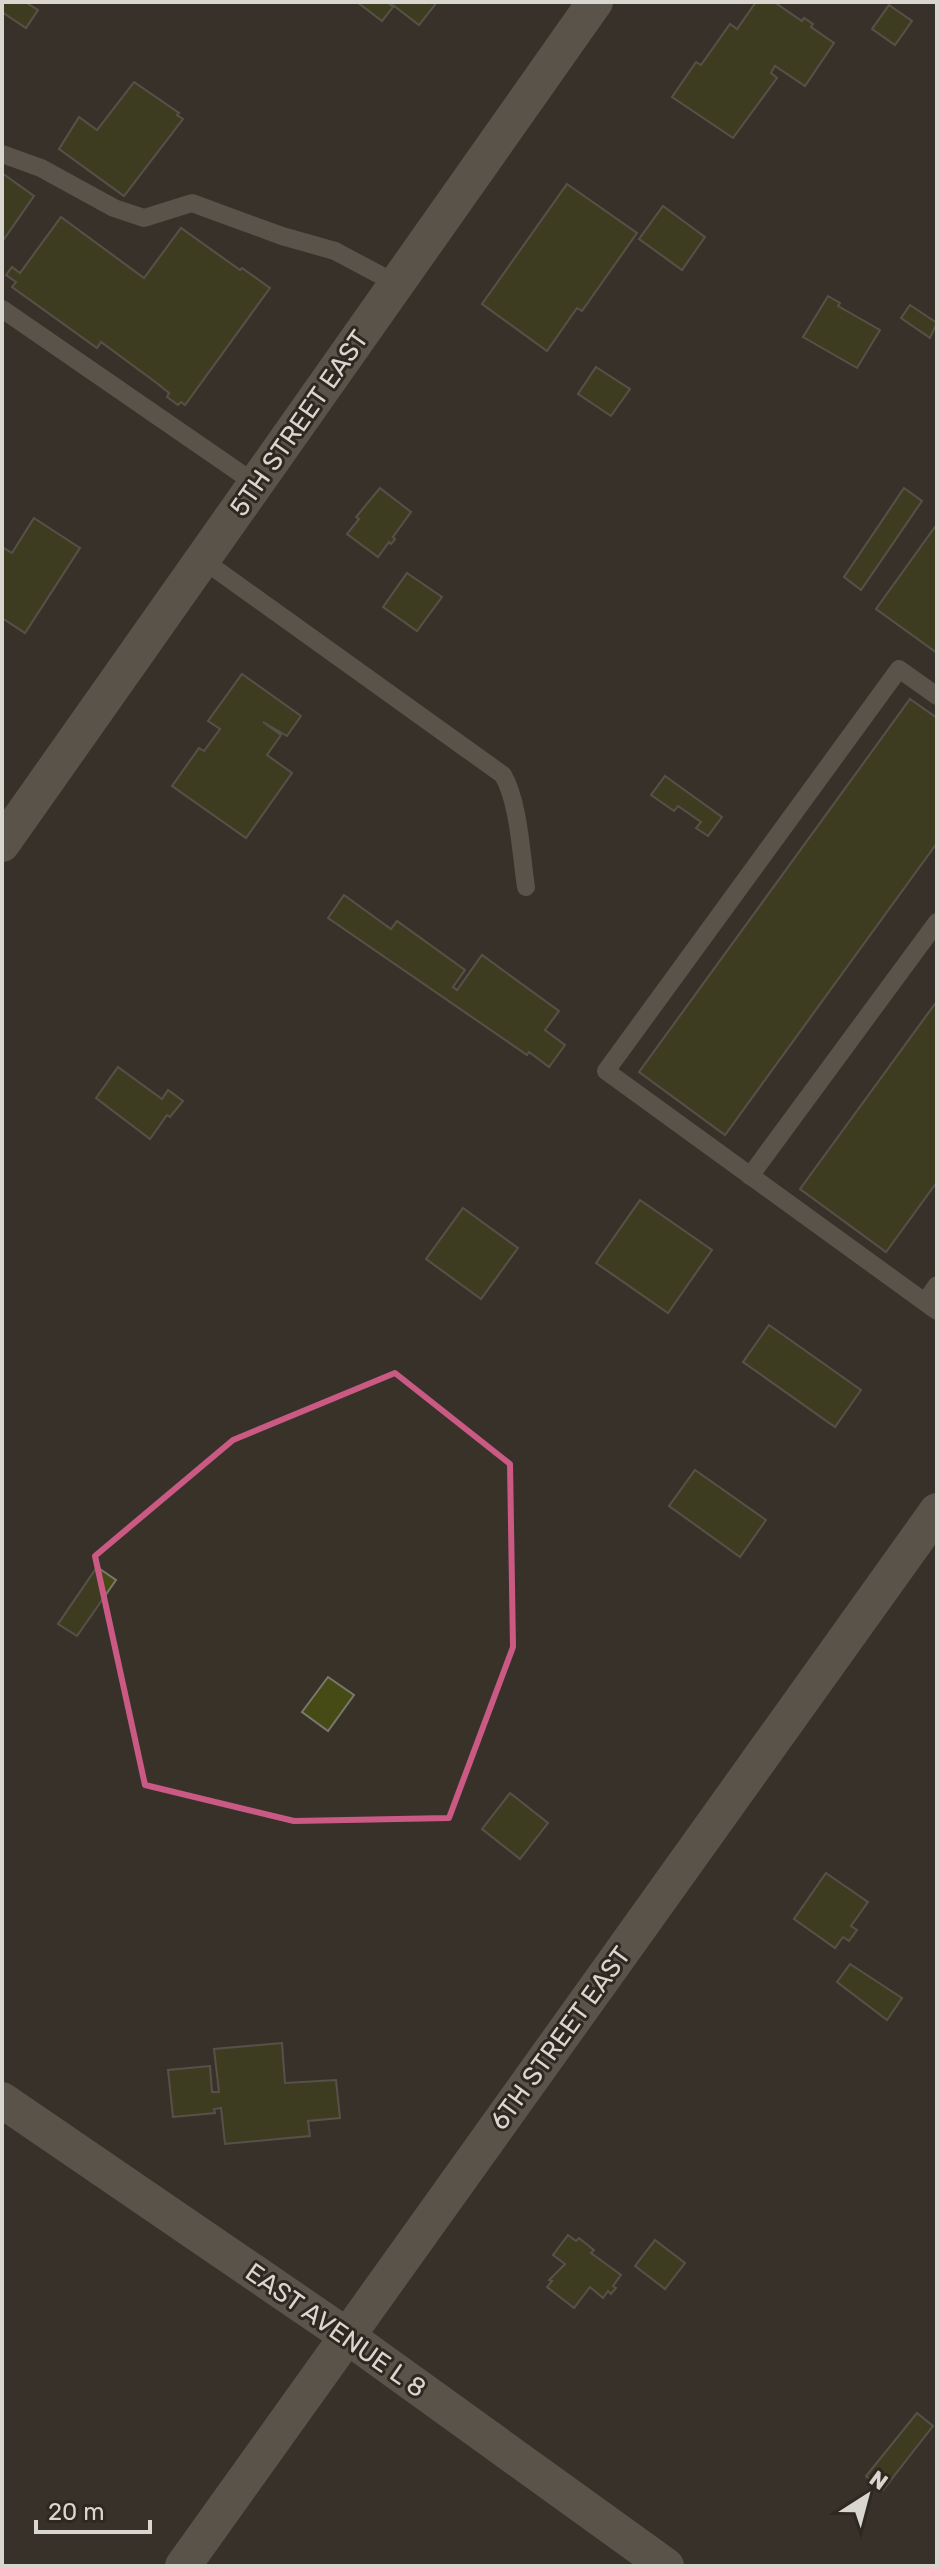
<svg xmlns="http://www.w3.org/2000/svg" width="939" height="2568" font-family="Rubik,sans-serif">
<rect width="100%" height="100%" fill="#383229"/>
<g fill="#464a15" stroke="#78796e" stroke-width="2">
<path d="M2 2H25L38 10 26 28 2 12Z"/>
<path d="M357 2H387L393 7 382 21Z"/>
<path d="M389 2H437L419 25Z"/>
<path d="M756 2H774L802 21 804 18 813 24 811 27 834 43 805 86 775 66 771 73 777 78 733 138 672 97 696 62 701 65 730 24 737 29Z"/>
<path d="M889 5 912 21 895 45 872 29Z"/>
<path d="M134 82 179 113 177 115 183 119 124 196 59 149 79 117 97 130Z"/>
<path d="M2 173 34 196 2 242Z"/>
<path d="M567 184 637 233 582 311 577 308 547 351 482 304Z"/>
<path d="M663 206 705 237 682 270 639 239Z"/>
<path d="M61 217 144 278 181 228 240 270 242 268 270 288 185 405 181 402 178 405 167 397 169 393 158 384 101 342 97 348 12 287 16 282 6 275 12 267 20 273Z"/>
<path d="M828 296 840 303 838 306 880 330 857 368 803 337Z"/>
<path d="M910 305 937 323 930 338 901 318Z"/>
<path d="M596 367 630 389 611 416 578 394Z"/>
<path d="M380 488 411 512 393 537 395 539 391 544 389 542 378 557 347 534 359 519 356 517Z"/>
<path d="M904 488 922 501 861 590 844 577Z"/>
<path d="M34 518 80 548 25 633 2 618V547L12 553Z"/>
<path d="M937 524V653L876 609Z"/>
<path d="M407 573 442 597 417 631 383 607Z"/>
<path d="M242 674 301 716 287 736 263 722 281 735 267 755 292 773 246 838 172 786 199 748 204 751 220 729 208 721Z"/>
<path d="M910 699 937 718V843L725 1135 639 1072Z"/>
<path d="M665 776 722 817 708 836 696 828 701 822 678 806 674 811 651 795Z"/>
<path d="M344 895 391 929 397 921 465 970 453 987 457 990 482 955 559 1011 545 1030 565 1045 549 1067 529 1052 527 1055 328 918Z"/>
<path d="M937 1001V1182L886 1252 800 1189Z"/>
<path d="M118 1067 162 1099 168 1090 183 1101 170 1117 167 1115 150 1139 96 1098Z"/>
<path d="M640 1200 712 1250 668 1313 596 1263Z"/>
<path d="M463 1208 518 1248 481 1299 426 1259Z"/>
<path d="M769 1325 861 1390 835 1427 743 1362Z"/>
<path d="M695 1470 766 1520 740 1557 669 1506Z"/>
<path d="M97 1567 116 1580 77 1636 58 1624Z"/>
<path d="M328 1677 354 1695 328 1731 302 1712Z"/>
<path d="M510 1793 548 1823 520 1859 482 1829Z"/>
<path d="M826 1873 868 1902 851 1926 857 1930 849 1941 843 1937 835 1948 794 1919Z"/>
<path d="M850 1964 902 1998 887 2020 837 1982Z"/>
<path d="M282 2043 285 2083 336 2080 340 2118 308 2121 310 2136 225 2144 221 2108 214 2109 215 2113 173 2117 168 2070 210 2066 212 2092H219L214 2049Z"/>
<path d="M568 2235 576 2241 579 2238 594 2250 591 2253 621 2275 613 2286 616 2288 611 2294 608 2291 603 2298 590 2287 574 2308 547 2287 552 2281 549 2280 565 2264 553 2255Z"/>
<path d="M655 2240 685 2263 665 2289 635 2266Z"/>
<path d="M917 2413 933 2426 883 2490 866 2476Z"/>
</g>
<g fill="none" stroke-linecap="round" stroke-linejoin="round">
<g stroke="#827c71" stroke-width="18">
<path d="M2 154 41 168 114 208 144 218 192 203 282 236 335 251 397 284"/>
<path d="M2 309 256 484"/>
<path d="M203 560 503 775C519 803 521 854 526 887"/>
<path d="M937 696 899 669 606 1071 937 1311"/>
<path d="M750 1176 937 922"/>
<path d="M925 1302 937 1285"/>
</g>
<g stroke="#827c71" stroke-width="36">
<path d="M2 844 595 2"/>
<path d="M2 2100 347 2336 666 2566"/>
<path d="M183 2566 937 1511"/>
</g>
</g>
<path d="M0 0H939V2568H0ZM395 1373 510 1464 513 1647 449 1818 294 1821 145 1785 95 1556 233 1440Z" fill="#383229" fill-opacity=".55" fill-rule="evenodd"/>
<path fill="none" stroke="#ca5a84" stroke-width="6" stroke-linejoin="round" d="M395 1373 510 1464 513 1647 449 1818 294 1821 145 1785 95 1556 233 1440Z"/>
<g text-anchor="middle" stroke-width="6" stroke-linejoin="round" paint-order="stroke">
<g font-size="26" fill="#d9d6d0" stroke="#2e2820">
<text transform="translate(299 423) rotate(-55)" y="9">5TH STREET EAST</text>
<text transform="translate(560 2038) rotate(-54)" y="9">6TH STREET EAST</text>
<text transform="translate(336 2330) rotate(35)" y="9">EAST AVENUE L 8</text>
</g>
</g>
<rect width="939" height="2568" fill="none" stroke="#d9d6d0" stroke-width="8"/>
<g transform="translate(867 2496) rotate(36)" stroke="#2e2820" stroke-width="6" paint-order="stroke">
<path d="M0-6L14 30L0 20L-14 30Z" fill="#d9d6d0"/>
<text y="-12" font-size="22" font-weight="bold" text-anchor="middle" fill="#d9d6d0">N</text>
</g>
<path d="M36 2520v12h114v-12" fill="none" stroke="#d9d6d0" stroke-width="4"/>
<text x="48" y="2520" font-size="24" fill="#d9d6d0" stroke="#2e2820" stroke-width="6" paint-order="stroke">20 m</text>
</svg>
